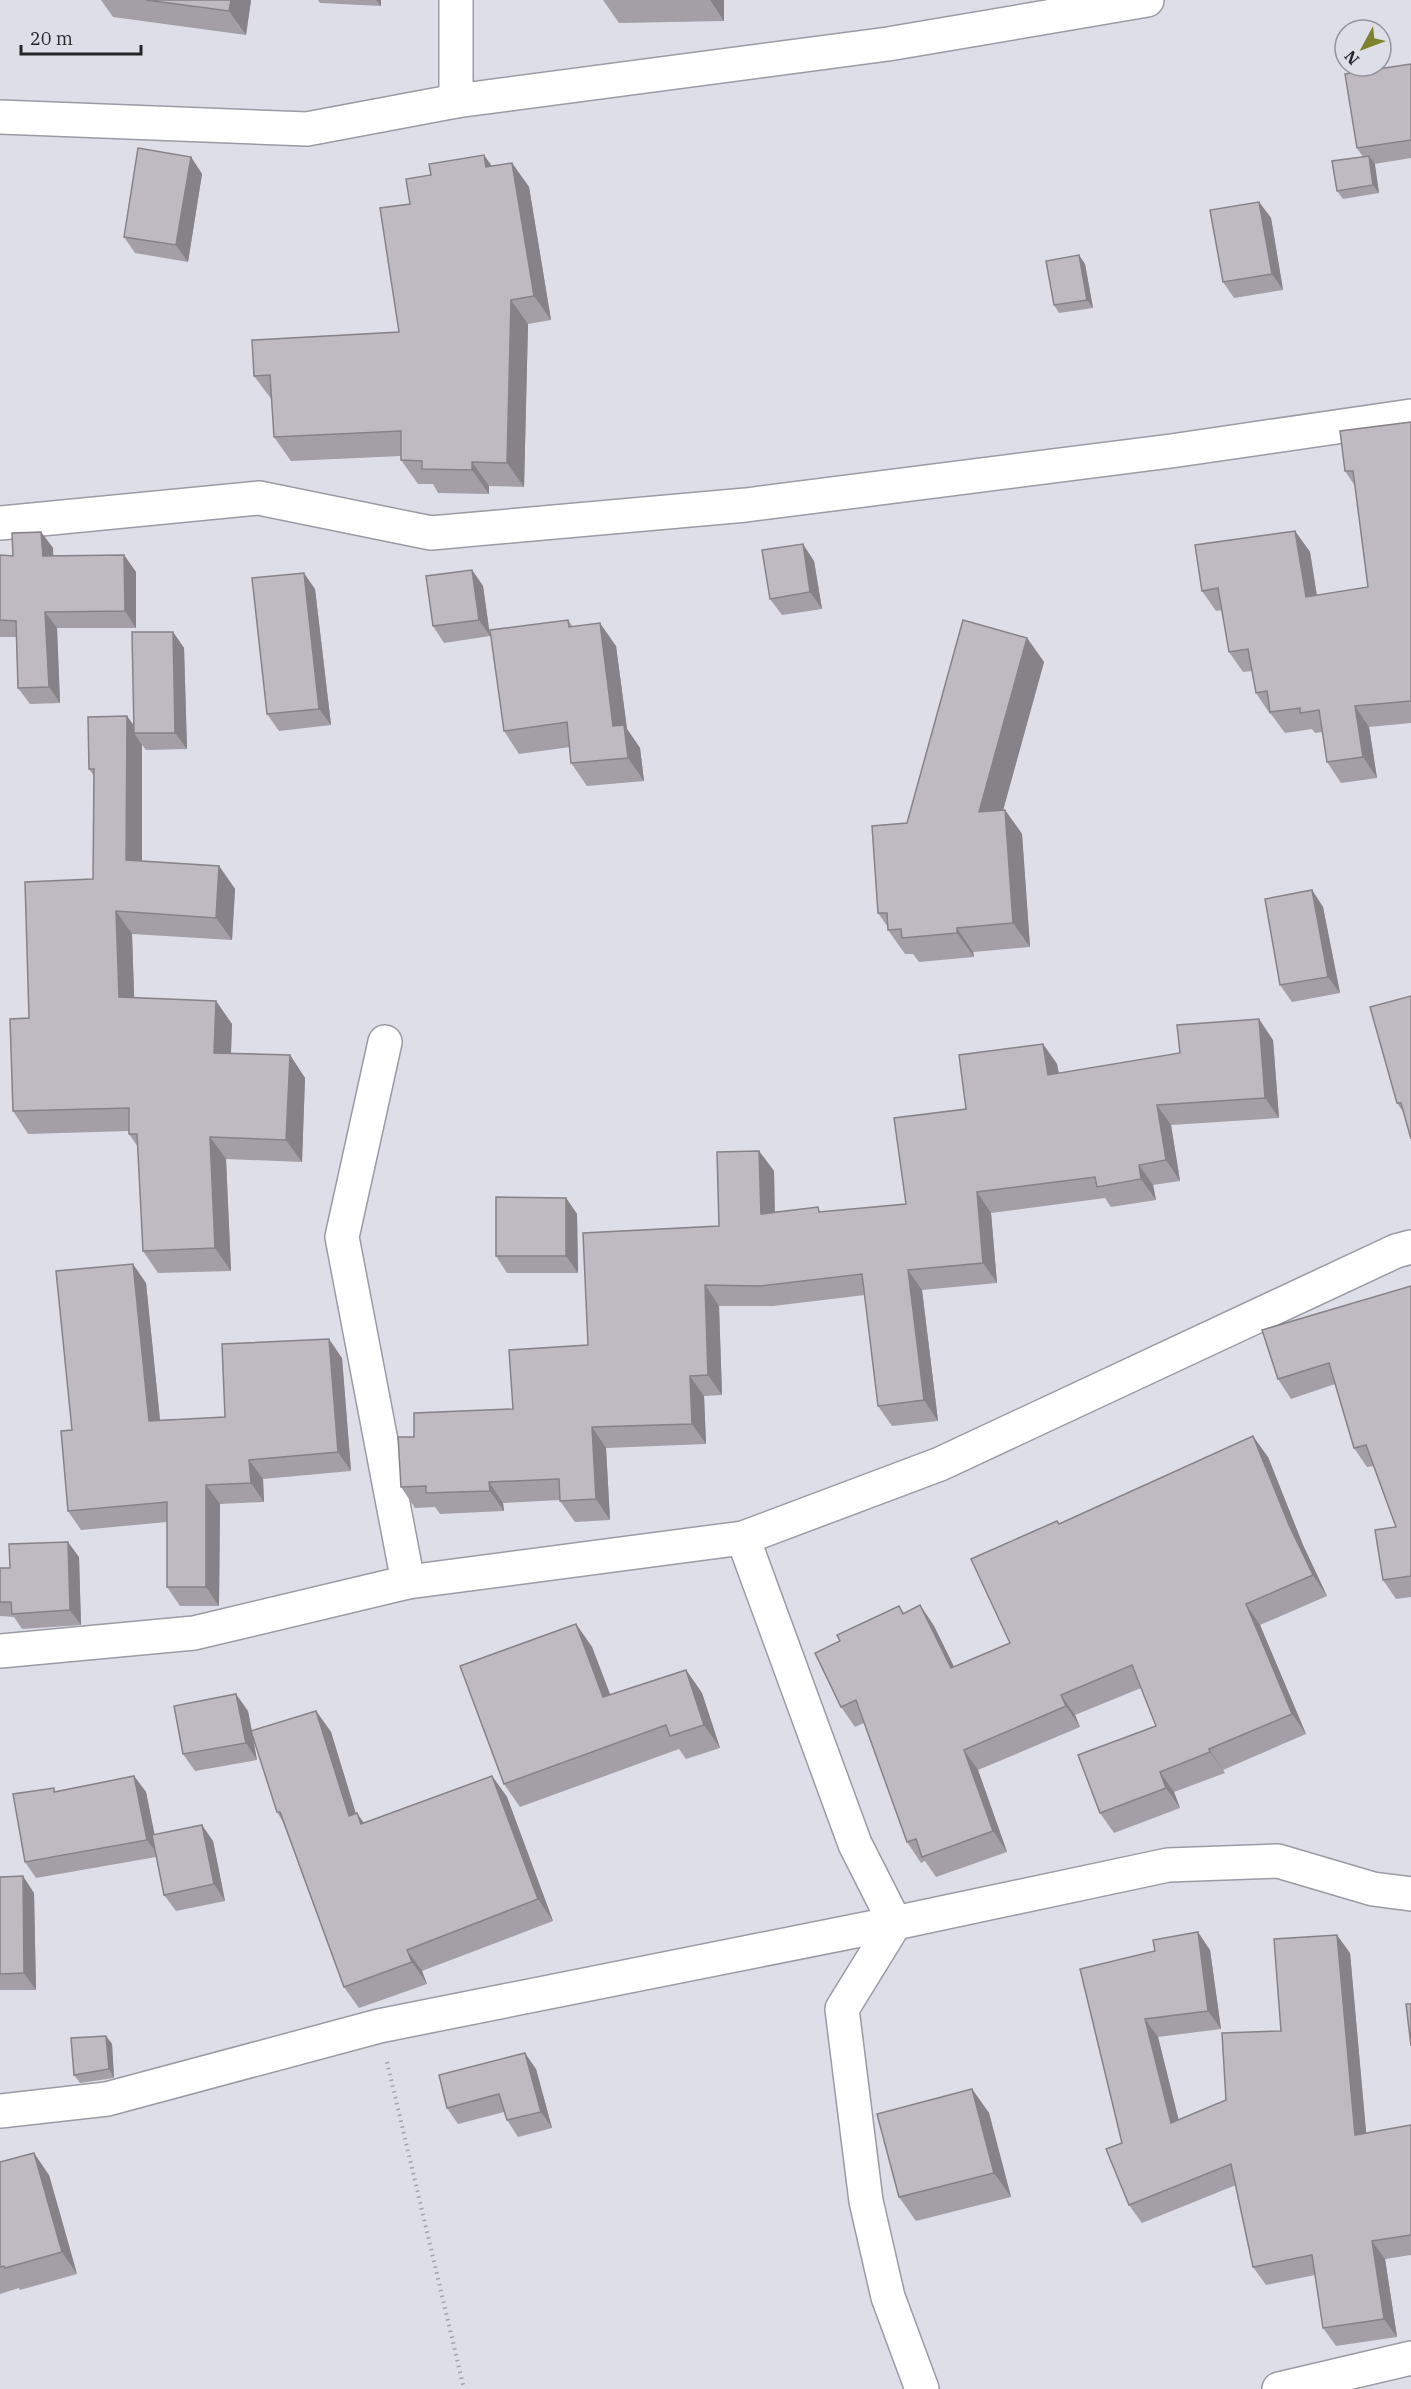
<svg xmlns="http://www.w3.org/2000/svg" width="1411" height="2389" font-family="'IBM Plex Serif',serif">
<rect width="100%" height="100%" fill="#dddee7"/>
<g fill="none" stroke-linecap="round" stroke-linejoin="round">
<g stroke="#9a9ba4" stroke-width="36">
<g id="minor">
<path d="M456 0V101"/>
<path d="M0 117 307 129 456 101 888 44 1147 0"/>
<path d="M0 523 259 498 431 533 746 505 1171 451 1411 416"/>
<path d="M385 1042 342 1237 408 1582"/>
<path d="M743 1538 855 1844 895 1923 842 2009 866 2201 888 2297 922 2389"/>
<path d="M0 1651 194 1633 408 1582 743 1538 940 1464 1396 1251 1411 1247"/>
<path d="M0 2111 107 2099 379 2026 895 1923 1168 1865 1278 1861 1373 1889 1411 1894"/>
<path d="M1279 2389 1411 2358"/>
</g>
</g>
<path stroke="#a2a3aa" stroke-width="4" stroke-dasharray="1.5 4.5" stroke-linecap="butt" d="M387 2062 464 2389"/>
<use href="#minor" stroke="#fff" stroke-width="33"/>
</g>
<g fill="#a49fa6">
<path d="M101 0H251L246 35 113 17Z"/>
<path d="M318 0H381V6L320 3Z"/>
<path d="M603 0H724V21L619 23Z"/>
<path d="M1411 64V158L1374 164 1379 193 1343 199 1337 191 1363 157 1357 148Z"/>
<path d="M191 157 202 174 188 262 135 253 124 237Z"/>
<path d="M512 163 529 187 551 320 528 324 524 487 489 486V494L438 493 433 484H418L401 460V456L291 461 274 437 272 400 254 376 399 332 410 204 492 166Z"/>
<path d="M1259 202 1271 218 1283 290 1234 298 1223 282Z"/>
<path d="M1085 264 1093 308 1059 313 1054 305Z"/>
<path d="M1411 422V723L1369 727 1377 778 1341 783 1327 762 1322 732 1315 733 1312 729 1285 733 1271 714H1270L1256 693 1252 671 1243 672 1229 652 1222 610 1216 611 1202 591 1295 531 1310 552 1317 595 1368 587 1355 486 1345 471Z"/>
<path d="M41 532 53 548V556L124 555 136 572V628H57L60 703 30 704 18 688 16 637H0V555L13 556Z"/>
<path d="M814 561 822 609 782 615 770 599Z"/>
<path d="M472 570 483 586 490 636 444 643 433 626Z"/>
<path d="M315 589 331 725 279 731 267 714Z"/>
<path d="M568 620 573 627 616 646 627 729 640 748 644 781 587 786 571 763 570 747 519 754 504 731Z"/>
<path d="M173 632 184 648 187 749 146 750 142 745V861L219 866 235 889 232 940 132 934 134 998 216 1001 232 1024 231 1053 290 1055 305 1078 302 1162 226 1159 231 1271 158 1273 143 1251 138 1147 129 1134V1131L28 1134 13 1111 29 1018 93 879 94 776 89 769 127 716 134 726Z"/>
<path d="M1027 638 1044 662 1003 810H1005L1022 834 1030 947 973 952 974 957 919 962 913 954H905L888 930V927L878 913 907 823Z"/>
<path d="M1312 890 1323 907 1340 993 1292 1002 1280 985Z"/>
<path d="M1411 996 1404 1113 1397 1103Z"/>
<path d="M1273 1040 1279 1118 1171 1125 1180 1181 1153 1185 1156 1200 1111 1207 1105 1198 991 1213 997 1283 922 1290 938 1421 892 1426 878 1406 865 1295 773 1306H719L722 1395 704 1396 706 1444 606 1448 610 1520 575 1522 560 1501V1500L503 1503 504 1511 440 1514 435 1507 415 1508 401 1487 414 1437 513 1409 588 1345 719 1226 759 1151 774 1171 775 1212H821L906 1204 966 1109 1043 1044 1057 1064 1059 1073Z"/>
<path d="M566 1198 577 1214 578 1273H507L496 1256Z"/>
<path d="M146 1283 160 1420 225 1417 342 1358 351 1471 263 1479 264 1502 220 1504 219 1606H180L167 1587V1522L81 1530 68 1511 72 1430Z"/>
<path d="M1411 1286V1597L1396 1599 1383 1580 1396 1527 1374 1466 1367 1467 1354 1448 1335 1384 1291 1399 1278 1379Z"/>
<path d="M1268 1457 1303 1545 1327 1596 1260 1625 1306 1734 1223 1770 1225 1773 1174 1792 1180 1808 1114 1833 1100 1813 1156 1726 1141 1688 1075 1715 1080 1727 978 1770 1007 1852 936 1877 925 1861 921 1863 907 1842 864 1723 855 1727 841 1707 899 1606 904 1613 920 1605 934 1626 954 1667 1010 1643 1057 1521 1060 1524Z"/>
<path d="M79 1557 81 1625 22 1629 14 1617 0 1616V1568H10Z"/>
<path d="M576 1624 592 1647 610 1695 686 1670 702 1693 720 1748 686 1759 679 1749 520 1807 504 1784Z"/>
<path d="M248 1711 252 1731 316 1711 331 1732 356 1814 364 1823 492 1776 507 1797 553 1921 422 1971 427 1984 359 2008 344 1987 283 1822 277 1812 252 1734 257 1760 195 1771 183 1754Z"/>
<path d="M134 1776 146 1792 154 1834 213 1841 225 1901 176 1911 164 1895 156 1857 36 1878 25 1862 57 1792Z"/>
<path d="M0 1877 34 1893 36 1990H0Z"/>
<path d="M1210 1950 1221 2029 1158 2037 1178 2120 1226 2100 1281 2031 1350 1953 1366 2133 1411 2125V2255L1385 2259 1397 2337 1336 2346 1323 2328 1315 2275 1266 2285 1253 2267 1236 2185 1142 2223 1129 2205 1122 2143 1080 1969Z"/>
<path d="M106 2036 112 2044 114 2078 80 2083 74 2075Z"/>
<path d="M536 2069 552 2128 518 2137 507 2120 504 2112 458 2124 447 2108Z"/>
<path d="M972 2089 989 2113 1011 2197 916 2221 899 2197Z"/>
<path d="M0 2162 49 2175 77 2274 20 2290 19 2288 0 2294Z"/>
</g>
<g fill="#868287">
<path d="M231 0H251L246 35 229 11Z"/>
<path d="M376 0H381V6Z"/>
<path d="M710 0H724V21Z"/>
<path d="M484 155 501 179 486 167Z"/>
<path d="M1369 156 1375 164 1379 193 1373 185Z"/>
<path d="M191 157 202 174 188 262 176 245Z"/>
<path d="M512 163 529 187 551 320 534 296Z"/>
<path d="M1259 202 1271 218 1283 290 1272 274Z"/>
<path d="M1079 255 1085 264 1093 308 1087 300Z"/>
<path d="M511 300 528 324 524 487 507 463Z"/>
<path d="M472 462 489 486V494L472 470Z"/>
<path d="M1295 531 1310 552 1320 617 1306 597Z"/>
<path d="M41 532 53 548 54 572 43 556Z"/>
<path d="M803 544 814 561 822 609 810 592Z"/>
<path d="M124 555 136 572V628L125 611Z"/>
<path d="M472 570 483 586 490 636 479 620Z"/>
<path d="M304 573 315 589 331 725 319 709Z"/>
<path d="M45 612 57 628 60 703 49 687Z"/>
<path d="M600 623 616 646 627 729 640 748 644 781 628 758 613 726Z"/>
<path d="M173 632 184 648 187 749 175 733Z"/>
<path d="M1027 638 1044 662 996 836 979 812Z"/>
<path d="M1355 706 1369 727 1377 778 1363 757Z"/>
<path d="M127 716 139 733H134L142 745V883L126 860Z"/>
<path d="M1005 810 1022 834 1030 947 1013 923Z"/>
<path d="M219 866 235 889 232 940 216 918Z"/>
<path d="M1312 890 1323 907 1340 993 1328 977Z"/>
<path d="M116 911 132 934 135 1020 119 997Z"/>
<path d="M957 928 973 952 974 957 957 933Z"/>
<path d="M216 1001 232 1024 230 1075 214 1053Z"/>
<path d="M1259 1019 1273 1040 1279 1118 1265 1098Z"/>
<path d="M1043 1044 1057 1064 1062 1096 1048 1075Z"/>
<path d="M290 1055 305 1078 302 1162 286 1140Z"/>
<path d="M1157 1105 1171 1125 1180 1181 1166 1160Z"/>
<path d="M210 1137 226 1159 231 1271 215 1248Z"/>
<path d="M759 1151 774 1171 775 1234 761 1214Z"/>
<path d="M1139 1165 1153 1185 1156 1200 1141 1179Z"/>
<path d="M977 1192 991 1213 997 1283 983 1263Z"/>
<path d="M566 1198 577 1214 578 1273 566 1256Z"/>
<path d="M133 1264 146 1283 162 1440 149 1421Z"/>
<path d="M908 1270 922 1290 938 1421 924 1400Z"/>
<path d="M705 1285 719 1306 722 1395 708 1375Z"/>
<path d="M329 1339 342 1358 351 1471 338 1452Z"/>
<path d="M690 1376 704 1396 706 1444 692 1424Z"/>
<path d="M592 1427 606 1448 610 1520 596 1499Z"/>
<path d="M1253 1436 1268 1457 1303 1545 1327 1596 1313 1575 1289 1525Z"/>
<path d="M249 1460 263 1479 264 1502 251 1483Z"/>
<path d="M489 1482 503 1503 504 1511 490 1491Z"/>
<path d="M206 1485 220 1504 219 1606 206 1587Z"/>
<path d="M68 1542 79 1557 81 1625 70 1610Z"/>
<path d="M1246 1604 1260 1625 1306 1734 1292 1714Z"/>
<path d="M920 1605 934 1626 965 1689 951 1668Z"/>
<path d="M576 1624 592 1647 620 1720 603 1697Z"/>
<path d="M686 1670 702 1693 720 1748 704 1725Z"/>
<path d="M236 1694 248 1711 257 1760 246 1743Z"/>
<path d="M1061 1695 1075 1715 1080 1727 1066 1706Z"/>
<path d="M316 1711 331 1732 363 1837 349 1816Z"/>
<path d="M1209 1749 1225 1773 1210 1752Z"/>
<path d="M964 1750 978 1770 1007 1852 993 1831Z"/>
<path d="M1160 1772 1174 1792 1180 1808 1166 1788Z"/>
<path d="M134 1776 146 1792 159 1856 147 1840Z"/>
<path d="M492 1776 507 1797 553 1921 538 1899Z"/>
<path d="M357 1813 372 1835 361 1824Z"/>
<path d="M202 1825 213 1841 225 1901 214 1884Z"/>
<path d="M23 1876 34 1893 36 1990 24 1973Z"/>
<path d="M1198 1932 1210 1950 1221 2029 1208 2011Z"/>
<path d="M1337 1935 1350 1953 1368 2153 1355 2135Z"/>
<path d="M407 1950 422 1971 427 1984 412 1962Z"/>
<path d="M1145 2019 1158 2037 1184 2141 1171 2123Z"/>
<path d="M106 2036 112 2044 114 2078 109 2069Z"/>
<path d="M525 2053 536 2069 552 2128 541 2112Z"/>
<path d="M972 2089 989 2113 1011 2197 994 2173Z"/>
<path d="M34 2153 49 2175 77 2274 62 2252Z"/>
<path d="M1372 2241 1385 2259 1397 2337 1384 2319Z"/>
</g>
<g fill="#bfb9c1" stroke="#868287" stroke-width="1.5">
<path d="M146 0H231L229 11Z"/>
<path d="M1411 64V140L1357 148 1345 74Z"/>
<path d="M138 148 191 157 176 245 124 237Z"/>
<path d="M484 155 486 167 512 163 534 296 511 300 507 463 472 462V470L422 469V461L401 460V431L274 437 270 375 254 376 252 340 399 332 380 208 410 204 406 179 431 175 429 164Z"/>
<path d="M1369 156 1373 185 1337 191 1332 161Z"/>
<path d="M1259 202 1272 274 1223 282 1210 210Z"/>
<path d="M1079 255 1087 300 1054 305 1046 261Z"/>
<path d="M1411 422V701L1355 706 1363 757 1327 762 1319 710 1300 713V708L1270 712 1267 691 1256 693 1248 649 1229 652 1218 588 1202 591 1195 545 1295 531 1306 597 1368 587 1353 471H1345L1340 431Z"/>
<path d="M41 532 43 556 124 555 125 611 45 612 49 687 18 688 16 621 0 620V555L13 556 12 533Z"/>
<path d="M803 544 810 592 770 599 762 550Z"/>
<path d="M472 570 479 620 433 626 426 576Z"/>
<path d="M304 573 319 709 267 714 252 578Z"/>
<path d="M568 620 569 627 600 623 613 726 624 725 628 758 571 763 567 722 504 731 490 630Z"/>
<path d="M963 620 1027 638 979 812 1005 810 1013 923 957 928V933L902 938 901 929 888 930 887 913H878L872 826 907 823Z"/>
<path d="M132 632H173L175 733H134Z"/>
<path d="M127 716 126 860 219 866 216 918 116 911 119 997 216 1001 214 1053 290 1055 286 1140 210 1137 215 1248 143 1251 137 1134H129V1108L13 1111 10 1019 29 1018 25 882 93 879 94 769H89L88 717Z"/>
<path d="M1312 890 1328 977 1280 985 1265 899Z"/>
<path d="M1411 996V1139L1401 1103H1397L1370 1007Z"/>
<path d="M1259 1019 1265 1098 1157 1105 1166 1160 1139 1165 1141 1179 1097 1187 1095 1177 977 1192 983 1263 908 1270 924 1400 878 1406 862 1274 759 1286 705 1285 708 1375 690 1376 692 1424 592 1427 596 1499 560 1501 559 1479 489 1482 490 1491 426 1493V1486L401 1487 398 1437H414V1413L513 1409 509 1350 588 1345 583 1233 719 1226 717 1152 759 1151 761 1214 818 1207 819 1212 906 1204 894 1118 966 1109 959 1055 1043 1044 1048 1075 1180 1053 1177 1025Z"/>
<path d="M496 1197 566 1198V1256H496Z"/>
<path d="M133 1264 149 1421 225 1417 222 1344 329 1339 338 1452 249 1460 251 1483 206 1485V1587H167V1502L68 1511 61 1431 72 1430 56 1271Z"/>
<path d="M1411 1286V1576L1383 1580 1375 1530 1396 1527 1366 1445 1354 1448 1329 1363 1278 1379 1262 1330Z"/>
<path d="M1253 1436 1289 1525 1313 1575 1246 1604 1292 1714 1209 1749 1210 1752 1160 1772 1166 1788 1100 1813 1078 1755 1156 1726 1132 1665 1061 1695 1066 1706 964 1750 993 1831 922 1857 916 1839 907 1842 856 1700 841 1707 815 1653 840 1641 837 1635 899 1606 903 1614 920 1605 951 1668 1010 1643 971 1559 1057 1521 1059 1524Z"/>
<path d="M68 1542 70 1610 12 1614 11 1602H0V1568H10L9 1544Z"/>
<path d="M576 1624 603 1697 686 1670 704 1725 670 1736 666 1725 504 1784 460 1666Z"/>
<path d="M236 1694 246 1743 183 1754 174 1706Z"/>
<path d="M316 1711 349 1816 357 1813 361 1824 492 1776 538 1899 407 1950 412 1962 344 1987 280 1812H277L251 1731Z"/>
<path d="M134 1776 147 1840 25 1862 13 1794 54 1788V1792Z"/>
<path d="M202 1825 214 1884 164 1895 152 1835Z"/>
<path d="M23 1876 24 1973 0 1974V1877Z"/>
<path d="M1198 1932 1208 2011 1145 2019 1171 2123 1226 2100 1222 2033 1281 2031 1274 1939 1337 1935 1355 2135 1411 2125V2235L1372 2241 1384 2319 1323 2328 1312 2255 1253 2267 1231 2164 1129 2205 1106 2149 1122 2143 1080 1969 1155 1951 1153 1940Z"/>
<path d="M1406 2004H1411V2046Z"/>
<path d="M106 2036 109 2069 74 2075 71 2038Z"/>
<path d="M525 2053 541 2112 507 2120 499 2094 447 2108 439 2075Z"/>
<path d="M972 2089 994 2173 899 2197 877 2114Z"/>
<path d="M34 2153 62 2252 5 2268 4 2266 0 2267V2162Z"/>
</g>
<g transform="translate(1363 48) rotate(229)"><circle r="28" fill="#dddee7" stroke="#94949b" stroke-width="1.5"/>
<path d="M0-4.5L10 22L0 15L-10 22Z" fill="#7e822c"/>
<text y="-9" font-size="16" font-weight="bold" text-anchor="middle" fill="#262629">N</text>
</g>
<path d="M21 45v9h120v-9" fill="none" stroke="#262629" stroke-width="3"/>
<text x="30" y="45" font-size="18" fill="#262629" stroke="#dddee7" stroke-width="4.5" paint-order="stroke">20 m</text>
</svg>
